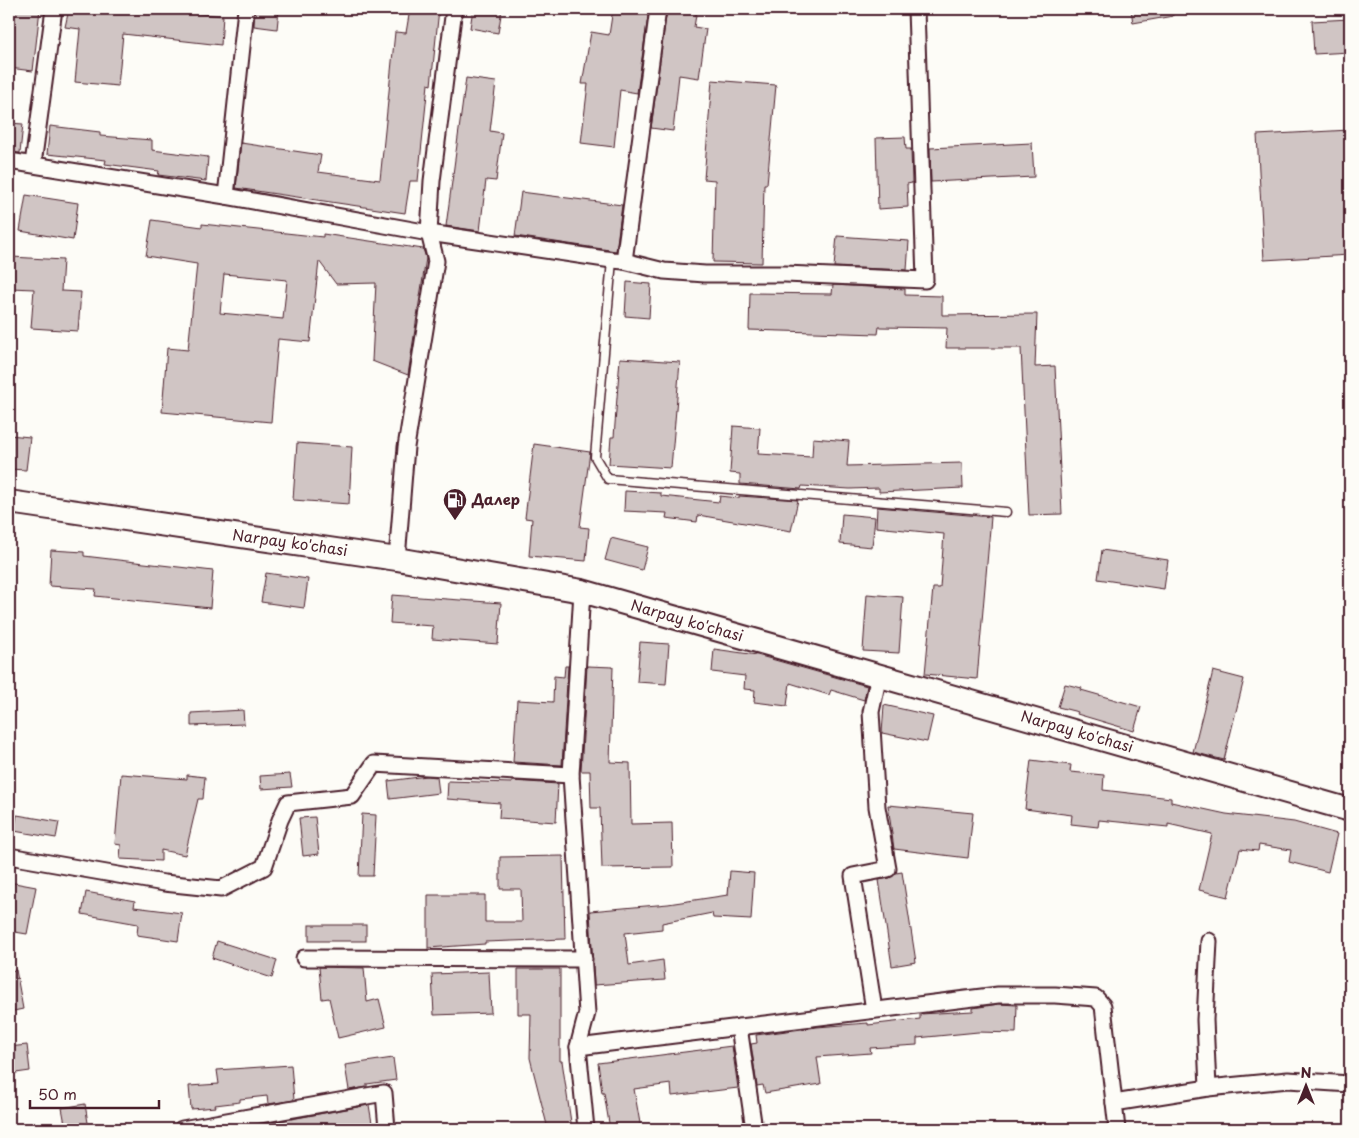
<svg xmlns="http://www.w3.org/2000/svg" width="1359" height="1138" font-family="'Playpen Sans',sans-serif">
<rect width="100%" height="100%" fill="#fdfcf7"/>
<filter id="ink" filterUnits="userSpaceOnUse"><feTurbulence type="fractalNoise" baseFrequency=".02" numOctaves="2"/><feDisplacementMap in="SourceGraphic" scale="10" xChannelSelector="R" yChannelSelector="G"/><feConvolveMatrix kernelMatrix="1 2 1 2 8 2 1 2 1" color-interpolation-filters="sRGB"/></filter>
<g filter="url(#ink)">
<g fill="#d0c5c4" stroke="#4a1f2b" fill-rule="evenodd">
<path d="M15 9H40L33 71 9 68Z"/>
<path d="M69 9H154L223 16 221 45 123 34 118 86 75 82 80 29 65 27Z"/>
<path d="M255 9H279L277 29 254 26Z"/>
<path d="M410 9H439L431 85 428 84 418 181H410L405 213 236 188 241 143 321 155 318 172 380 180 395 32 406 33Z"/>
<path d="M473 9H502L498 33 470 28Z"/>
<path d="M613 9H649L637 93 620 90 614 147 581 143 588 84H582L591 32 609 35Z"/>
<path d="M667 9H697L694 27 706 29 699 78 679 75 673 131 651 128Z"/>
<path d="M1131 9H1172L1173 16 1133 23Z"/>
<path d="M1350 19V52L1314 54 1312 21Z"/>
<path d="M466 78 496 82 490 131 502 133 496 181 486 180 480 231 446 226Z"/>
<path d="M712 80 776 85 767 184H764L762 263 713 262 715 180 704 179Z"/>
<path d="M9 123 23 124 20 153 9 152Z"/>
<path d="M50 126 100 132V136L152 140V150L208 157 206 181 158 175 159 171 105 164 106 160 47 154Z"/>
<path d="M1350 130V255L1264 260 1257 135Z"/>
<path d="M905 137 906 149H911L912 183 907 184 908 207 878 209 876 138Z"/>
<path d="M1032 143 1034 177 931 182 930 148Z"/>
<path d="M521 192 622 205 616 251 515 236Z"/>
<path d="M26 195 78 203 73 240 20 231Z"/>
<path d="M152 220 202 227V224L323 237V234L423 249 426 258 408 375 372 361 376 283 336 284 319 261 310 342 278 339 271 422 162 412 167 348 188 350 197 264 146 256ZM224 274 287 280 283 319 220 313Z"/>
<path d="M837 236 909 241 907 270 834 267Z"/>
<path d="M12 257 63 260 61 291 81 292 78 331 31 328 34 289 10 288Z"/>
<path d="M627 282 651 284 649 318 625 316Z"/>
<path d="M833 285 905 289V295L942 296V315L1037 314 1035 367 1055 366 1062 514 1029 515 1021 348H946L947 328 879 327 878 334 749 330 750 293 832 294Z"/>
<path d="M620 358 680 362 671 468 609 464 611 437H614Z"/>
<path d="M733 426 760 428 758 454 812 457 813 438 849 441 847 466 962 463 963 488 879 492V488L850 489 802 486 801 489 740 484V474L730 473Z"/>
<path d="M9 435 30 437 26 470 9 469Z"/>
<path d="M297 443 352 447 349 504 293 500Z"/>
<path d="M534 444 590 452 580 527 589 528 586 561 529 556 532 519 525 518Z"/>
<path d="M625 491 661 493V496L719 502 720 496 739 498V496L798 500 791 531 698 515 697 522 666 518 667 513 624 511Z"/>
<path d="M877 507 991 517 977 679 925 674 933 588H940L944 534 876 527Z"/>
<path d="M842 514 875 517 872 547 840 544Z"/>
<path d="M611 538 648 547 642 570 605 560Z"/>
<path d="M51 550 84 552V556L213 571 210 608 95 596 96 589 49 586Z"/>
<path d="M1102 550 1168 560 1164 589 1098 579Z"/>
<path d="M266 573 308 579 304 608 261 602Z"/>
<path d="M867 594 903 597 899 653 863 651Z"/>
<path d="M392 595 501 603 498 644 432 639 433 626 390 623Z"/>
<path d="M640 642 669 644 666 684 637 682Z"/>
<path d="M714 649 757 655 867 686 864 700 831 690 829 695 790 683 787 706 754 702 755 690 744 689 745 676 712 672Z"/>
<path d="M565 666H568L562 765 513 762 517 700 553 702 554 676 564 677Z"/>
<path d="M587 666 613 667 610 762 630 763 631 824 672 823 673 867 602 868 600 808H591L590 771H581Z"/>
<path d="M1213 671 1244 679 1224 760 1193 752Z"/>
<path d="M1065 684 1082 688 1081 690 1141 707 1134 731 1077 714 1078 712 1058 707Z"/>
<path d="M884 705 933 716 927 742 882 733Z"/>
<path d="M243 710 244 724 191 726V713Z"/>
<path d="M1031 760 1071 765 1070 772 1104 775 1103 790 1171 798V802L1226 814 1294 822 1337 834 1328 872 1289 862 1291 850 1259 845 1258 851 1240 849 1228 897 1199 890 1212 834 1168 824V827L1099 820 1098 827 1071 824 1072 815 1025 809Z"/>
<path d="M121 774 187 779V775L205 777 203 799H198L185 855 161 850V861L120 859 121 845 115 844Z"/>
<path d="M290 774 292 787 261 789 260 776Z"/>
<path d="M427 776 437 777 439 793 390 799 388 781Z"/>
<path d="M448 781 512 783V781L558 784 556 822 499 818 500 803 447 799Z"/>
<path d="M888 805 973 813 968 858 894 849Z"/>
<path d="M362 814 376 815 373 876H359Z"/>
<path d="M17 815 59 822 56 838 14 831Z"/>
<path d="M315 817 319 854 303 856 299 818Z"/>
<path d="M563 856 565 939 485 942V944L428 948V895H485V922H522L521 889H500V857Z"/>
<path d="M730 871 754 873 751 920 713 918 712 913 662 923V929L625 933 629 965 663 960 665 980 594 985 590 911 668 904 728 895Z"/>
<path d="M902 872 916 962 892 966 879 880 890 878 896 873Z"/>
<path d="M9 882 36 887 27 934 9 931Z"/>
<path d="M86 892 135 901 134 907 182 913 178 941 137 935 138 924 82 914Z"/>
<rect x="309" y="925" width="57" height="16"/>
<path d="M217 941 277 960 272 978 212 958Z"/>
<path d="M319 967 364 968 367 1002 379 999 386 1027 338 1038 329 998 322 999Z"/>
<path d="M518 969H560V1061H562L572 1129H548L530 1058 531 1014H518Z"/>
<path d="M16 970 23 1009 9 1012V971Z"/>
<path d="M489 972 491 1013 434 1015 432 974Z"/>
<path d="M999 1004 1017 1005 1016 1033 978 1032 917 1038V1045L870 1048 871 1053 817 1057 821 1084 765 1093 763 1085 757 1086 751 1044 757 1043 756 1035 817 1027 868 1023V1025L920 1019V1014L973 1011V1008Z"/>
<path d="M27 1045 30 1071 9 1074V1047Z"/>
<path d="M732 1046 738 1088 672 1096 671 1084 634 1089 641 1129H610L604 1093H602L598 1063Z"/>
<path d="M393 1058 396 1080 367 1084V1087L349 1090 345 1065Z"/>
<path d="M291 1065 294 1100 268 1104 267 1096 240 1099V1102L215 1105 216 1107 191 1109 189 1086 219 1084 217 1070Z"/>
<path d="M85 1104 89 1129H66L62 1108Z"/>
<path d="M369 1105 373 1129H333L332 1124 300 1129H270L269 1123Z"/>
</g>
<g fill="none" stroke-linecap="round" stroke-linejoin="round">
<g stroke="#4a1f2b" stroke-width="11">
<path id="lane" d="M612 260 595 457 608 479 1006 512"/>
</g>
<g stroke="#4a1f2b" stroke-width="19">
<g id="street">
<path d="M9 161 226 196 429 233 612 260 624 261 664 271 705 274H785L925 280 916 9"/>
<path d="M33 164 54 9"/>
<path d="M226 196 246 9"/>
<path d="M624 261 658 9"/>
<path d="M397 559 406 447 436 261 429 233 432 181 454 9"/>
<path d="M582 591 571 775 587 1013 578 1047 586 1129"/>
<path d="M9 856 164 883 221 889 264 867 280 820 288 803 352 796 374 764 571 775"/>
<path d="M304 958 584 959"/>
<path d="M874 1010 853 876 888 869 877 807 871 712 879 675"/>
<path d="M739 1027 754 1129"/>
<path d="M578 1047 998 995H1055L1096 998 1103 1006 1117 1129"/>
<path d="M1208 1088 1288 1080 1350 1084"/>
<path d="M1114 1103 1208 1088 1205 1020 1209 941"/>
<path d="M182 1129 384 1093 387 1129"/>
</g>
</g>
<g stroke="#4a1f2b" stroke-width="26">
<path id="secondary" d="M9 502 397 559 582 591 1350 810"/>
</g>
<use href="#lane" stroke="#fdfcf7" stroke-width="8"/>
<use href="#street" stroke="#fdfcf7" stroke-width="15"/>
<use href="#secondary" stroke="#fdfcf7" stroke-width="22"/>
</g>
</g>
<defs>
<g id="fuel-pin" transform="scale(1.25)"><path d="M0 17L-7.5 6A9.5 9.5 0 1 1 7.5 6Z" fill="#4a1f2b" stroke="#fdfcf7"/><path d="M-5.5-6h7V0h2V4h1.3V-2.5L3-4.5l.8-.8L6-3V5H2.5V1h-1V6h-7ZM-4.2-4.7v3.2H.2V-4.7Z" fill="#fff"/></g>
</defs>
<g fill-rule="evenodd">
<use href="#fuel-pin" x="455" y="500"/>
</g>
<g text-anchor="middle" stroke-width="4" stroke-linejoin="round" paint-order="stroke">
<g font-size="15" font-weight="bold" fill="#4a1f2b" stroke="#fdfcf7" text-anchor="start">
<text x="472" y="505">Далер</text>
</g>
<g font-size="15" fill="#4a1f2b" stroke="#fdfcf7">
<text transform="translate(290 543) rotate(8)" y="5">Narpay ko'chasi</text>
<text transform="translate(687 621) rotate(16)" y="5">Narpay ko'chasi</text>
<text transform="translate(1077 732) rotate(16)" y="5">Narpay ko'chasi</text>
</g>
</g>
<rect width="1359" height="1138" fill="none" stroke="#fdfcf7" stroke-width="30"/>
<rect x="15" y="15" width="1329" height="1108" fill="none" stroke="#4a1f2b" stroke-width="2" filter="url(#ink)"/>
<g transform="translate(1306 1086)" stroke="#fdfcf7" stroke-width="4" paint-order="stroke">
<path d="M0-4L9 19L0 12L-9 19Z" fill="#4a1f2b"/>
<text y="-8" font-size="14" font-weight="bold" text-anchor="middle" fill="#4a1f2b">N</text>
</g>
<path d="M30 1100v8h129v-8" fill="none" stroke="#4a1f2b" stroke-width="2.5"/>
<text x="38" y="1100" font-size="15" fill="#4a1f2b" stroke="#fdfcf7" stroke-width="4" paint-order="stroke">50 m</text>
</svg>
